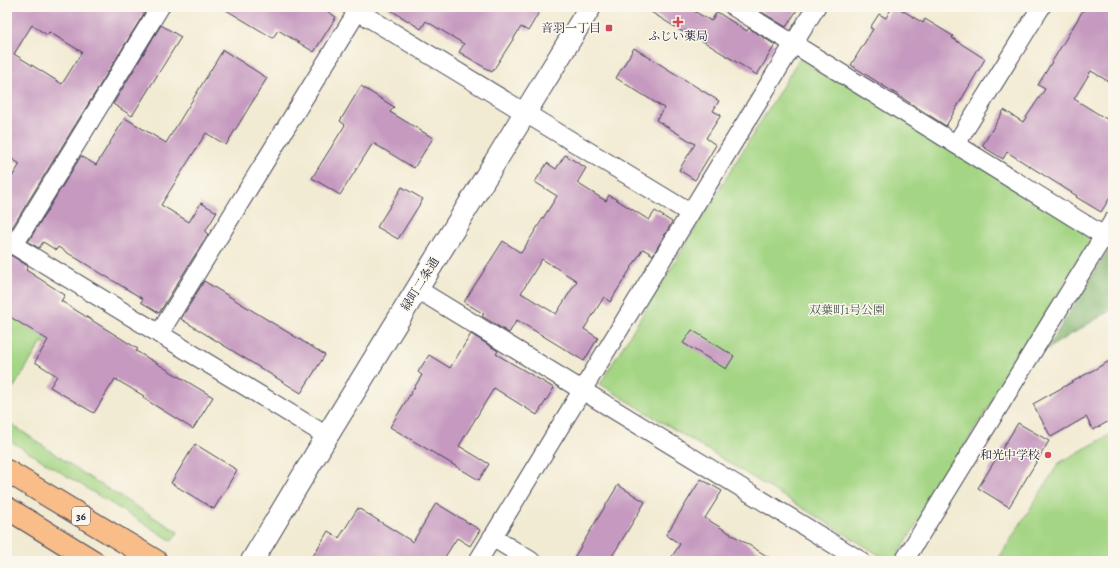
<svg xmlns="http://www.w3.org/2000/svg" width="1120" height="568" font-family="Alegreya,'Noto Serif JP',serif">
<rect width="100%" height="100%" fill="#fbf7ec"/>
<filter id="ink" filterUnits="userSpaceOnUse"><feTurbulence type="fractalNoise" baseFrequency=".025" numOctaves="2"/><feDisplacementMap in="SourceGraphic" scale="8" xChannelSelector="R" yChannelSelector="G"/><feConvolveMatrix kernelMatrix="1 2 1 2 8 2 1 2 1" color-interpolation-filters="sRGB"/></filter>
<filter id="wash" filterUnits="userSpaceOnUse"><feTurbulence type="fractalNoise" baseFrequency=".012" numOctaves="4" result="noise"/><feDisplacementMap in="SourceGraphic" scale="16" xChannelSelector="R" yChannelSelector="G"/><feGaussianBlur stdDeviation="0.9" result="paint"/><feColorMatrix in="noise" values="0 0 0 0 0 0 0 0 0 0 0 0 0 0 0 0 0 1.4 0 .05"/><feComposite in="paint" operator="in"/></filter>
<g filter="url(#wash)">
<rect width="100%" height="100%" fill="#f2ebd3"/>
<g fill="#a4d584" stroke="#637c60">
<path d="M801 56 1094 235 894 561H889L600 384Z"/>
<path d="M21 284 61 354 42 342 14 387 7 383V306Z"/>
<path d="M7 421 93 480 178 532 172 541 7 439Z"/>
<path d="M1113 433V561H997L1059 463Z"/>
</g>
<path fill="#83b672" stroke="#526c56" d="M1108 250 1113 252V309L1047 349Z"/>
<g id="blocks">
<g fill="#c69ac0" fill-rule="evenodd">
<path d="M7 7H148L10 231H7V185L20 164 7 156ZM32 25 47 35 49 32 82 52 62 84 14 54Z"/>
<path d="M221 7H321L336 17 314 52 278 30 273 38Z"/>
<path d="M386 7H542L528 31 521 27 492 72 459 52 464 44 426 21 421 29Z"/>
<path d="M643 7H687L711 21 717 12 747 31 749 28 775 45 757 75 685 30 683 32Z"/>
<path d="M762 7H799L786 27 760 11Z"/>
<path d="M892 7H897L923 23 925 19 953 36 952 38 985 59 946 126 851 65 873 29 870 28 879 14 886 18Z"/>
<path d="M1085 7H1113V84L1091 71 1074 99 1113 123V193L1101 212 1076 197 1077 196 1007 152 1003 159 982 146 1004 110 1023 122 1045 89 1038 85Z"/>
<path d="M161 25 181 37 132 116 113 104Z"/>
<path d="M634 48 719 101 713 111 721 115 706 138 716 145 695 180 679 170 695 144 656 120 664 108 616 78Z"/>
<path d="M223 50 267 78 226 145 206 133 161 205 189 222 201 203 217 212 205 232 208 234 159 313 141 302 143 299 58 247 56 250 43 242 39 248 28 242 81 156 96 165 125 118 166 143Z"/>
<path d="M361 86 394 107 390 112 433 138 414 168 373 143 340 195 312 178 345 125 340 121Z"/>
<path d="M565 155 586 168 577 183 606 201 609 195 649 220 655 211 672 222 653 255 643 249 610 302 604 297 584 329 598 338 584 361 517 320 509 333 482 316 484 314 464 302 503 241 521 253 557 196 535 182 547 163 556 169ZM542 259 577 281 556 314 521 293Z"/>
<path d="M402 187 423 199 398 239 377 227Z"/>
<path d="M7 253 28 266 26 270 65 295 61 301 138 349 136 351 213 397 193 429 143 398 144 396 115 379 94 413 50 387 57 376 35 362 48 340 7 315Z"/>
<path d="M204 281 325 355 301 393 181 319Z"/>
<path d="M692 330 734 356 726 369 683 343Z"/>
<path d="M471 334 498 351 496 354 554 388 537 415 494 388 459 446 489 464 479 480 390 427 422 375 418 372 429 355 450 368Z"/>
<path d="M1113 359V419L1093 430 1086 417 1051 437 1033 404Z"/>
<path d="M1018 423 1049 441 1009 507 978 488Z"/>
<path d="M195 444 237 470 214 509 171 483Z"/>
<path d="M701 479 722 491 705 518 775 561H669L680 544 666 535Z"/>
<path d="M618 485 645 502 619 545 609 561H572Z"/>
<path d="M436 503 480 530 470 546 457 538 443 560 444 561H310L328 531 339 538 358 508 413 542Z"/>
</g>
</g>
</g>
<g filter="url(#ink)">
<use href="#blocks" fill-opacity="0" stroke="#414052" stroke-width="1"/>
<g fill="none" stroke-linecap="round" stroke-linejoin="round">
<g stroke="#414052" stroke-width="20">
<g id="minor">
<path d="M351 7 690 213"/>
<path d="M734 7 1104 236"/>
<path d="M956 144 1041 7"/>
<path d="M7 241 327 436"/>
<path d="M14 245 160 7"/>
<path d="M417 289 861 561"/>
<path d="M159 334 360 7"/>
<path d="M492 537 531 561"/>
<path d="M478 561 816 7"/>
<path d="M904 561 1113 221"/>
</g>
</g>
<g stroke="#414052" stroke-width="24">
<path id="tertiary" d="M252 561 327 436 590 7"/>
</g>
<g stroke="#414052" stroke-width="24">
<g id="trunk">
<path d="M7 471 156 561"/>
<path d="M7 508 93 561"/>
</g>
</g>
<use href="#minor" stroke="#fff" stroke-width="18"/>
<use href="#tertiary" stroke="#fff" stroke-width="22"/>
<use href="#trunk" stroke="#f8bd88" stroke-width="22"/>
</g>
</g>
<g fill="#d1495b" stroke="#fbf7ec" stroke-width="1.5">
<path d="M676 16h4v4h4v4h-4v4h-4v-4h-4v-4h4z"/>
<rect x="605" y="24" width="8" height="8" rx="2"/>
<circle cx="1048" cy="455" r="4"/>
</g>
<g text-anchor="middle" stroke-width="3" stroke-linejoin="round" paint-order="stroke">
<rect fill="#fbf7ec" stroke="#636270" stroke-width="1" x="72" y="507" width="18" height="18" rx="3"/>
<g font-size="11" font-weight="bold" fill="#22223b">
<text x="81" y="520">36</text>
</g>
<g font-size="12" fill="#22223b" stroke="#fbf7ec" text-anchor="end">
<text x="601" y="32">音羽一丁目</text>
<text x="678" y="40" text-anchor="middle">ふじい薬局</text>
<text x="1040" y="459">和光中学校</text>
</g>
<g font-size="12" fill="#22223b" stroke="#fbf7ec">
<text transform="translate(420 284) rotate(-58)" y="4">緑町二条通</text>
</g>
<g font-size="12" fill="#495851" stroke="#fbf7ec">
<text x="847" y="314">双葉町1号公園</text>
</g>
</g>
<rect width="1120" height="568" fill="none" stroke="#fbf7ec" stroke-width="24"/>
</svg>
